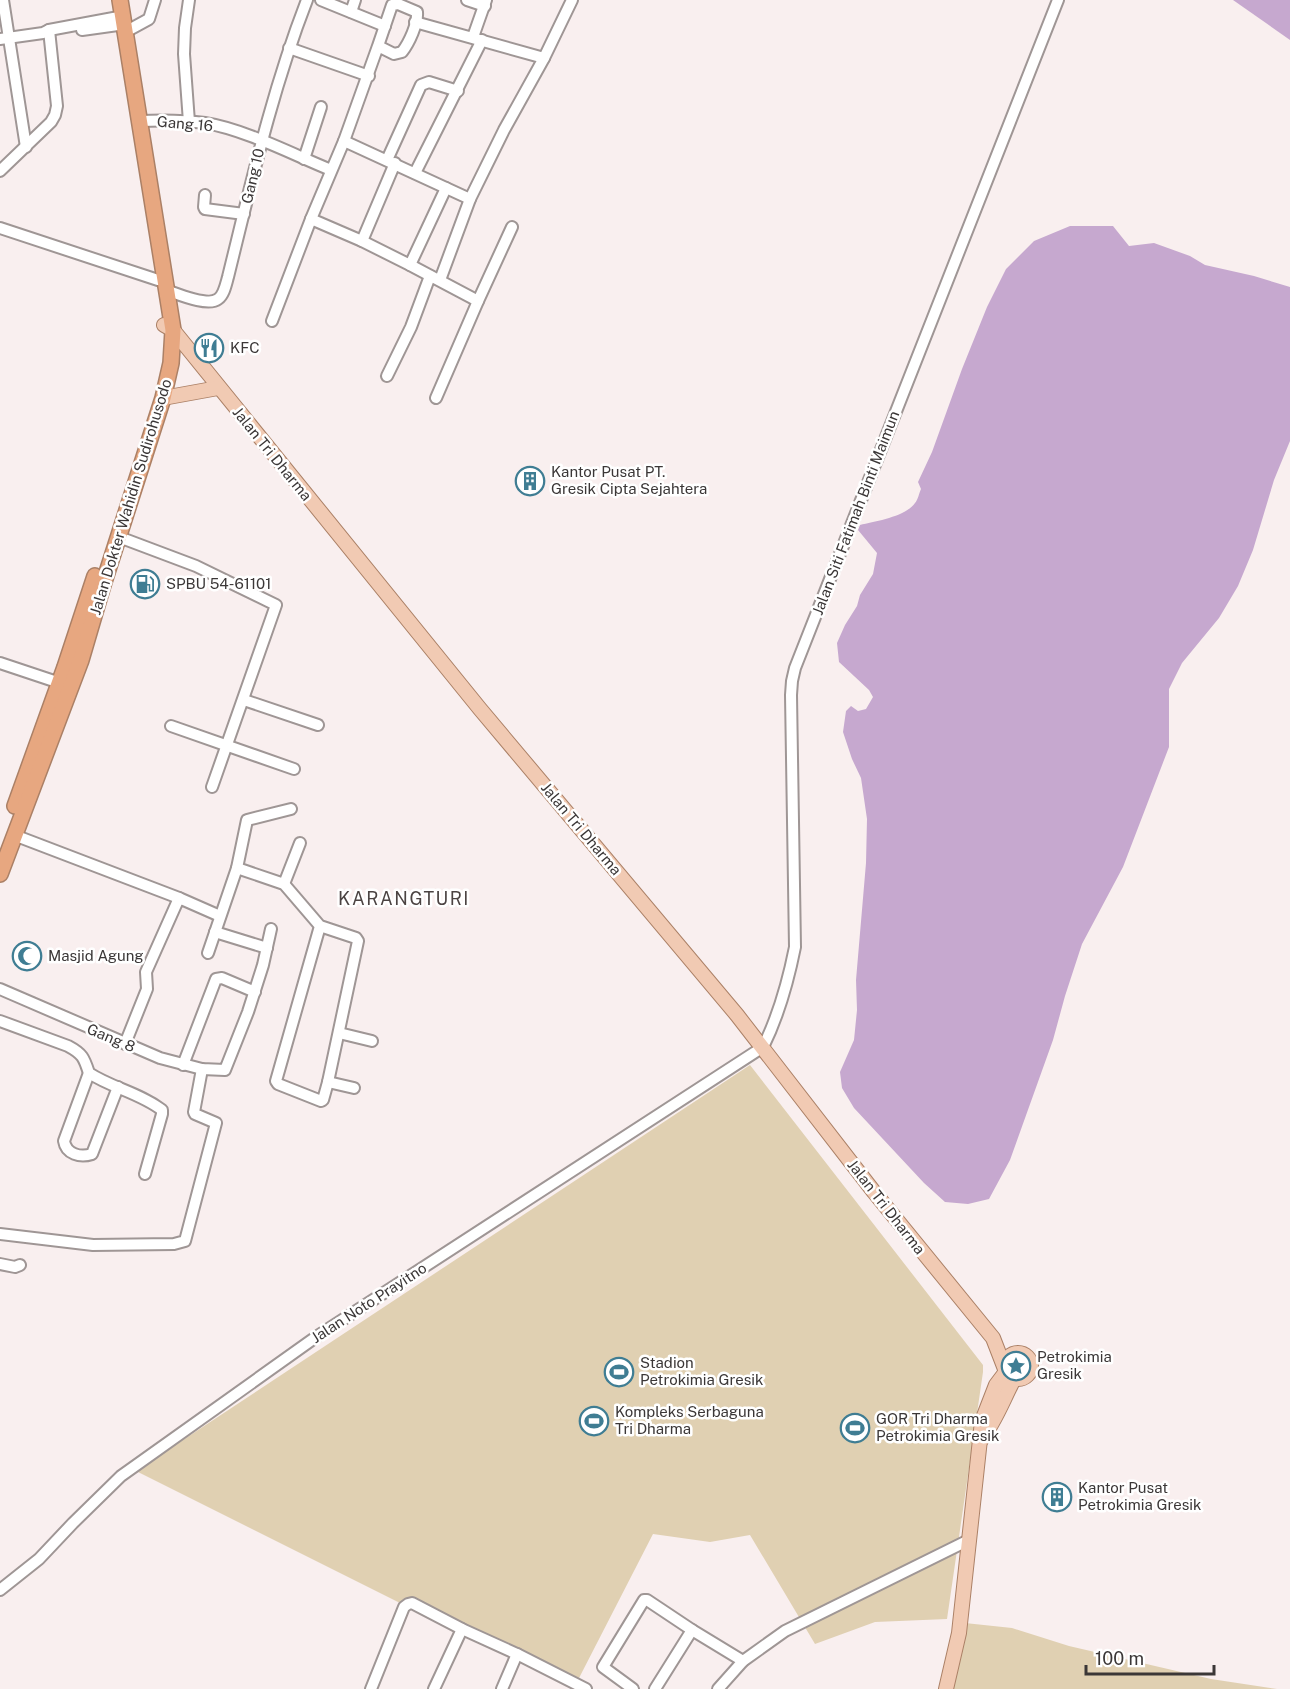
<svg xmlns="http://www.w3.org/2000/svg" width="1290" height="1689" font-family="'Public Sans',sans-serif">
<rect width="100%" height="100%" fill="#f9efef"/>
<g fill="#e0d0b2">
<path d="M750 1065 983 1365V1372L947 1619 875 1622 815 1644 750 1535 710 1542 653 1534 578 1680 436 1621 136 1471Z"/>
<path d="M965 1623 1012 1628 1069 1646 1211 1679 1277 1689H945Z"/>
</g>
<g fill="#c6a8cf">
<path d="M1233 0H1290V40Z"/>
<path d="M1070 226H1113L1129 246 1154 243 1190 256 1205 265 1254 276 1290 287V441L1274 480 1253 550 1238 586 1219 618 1182 663 1169 689V747L1123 867 1082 944 1065 996 1053 1040 1010 1160 989 1199 968 1204 945 1202 924 1183 854 1108 842 1088 840 1072 854 1040 857 1010 856 980 866 863 867 819 861 778 852 759 843 732 846 711 851 706 858 711 866 709 873 697 869 690 839 662 837 643 845 625 857 606 860 595 873 574 877 553 858 530 860 525C876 521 905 517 915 503 918 500 919 493 921 489L918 482 932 452 962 369 987 307 1006 269 1034 241Z"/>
</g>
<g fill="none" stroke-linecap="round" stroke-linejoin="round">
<g stroke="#9f9695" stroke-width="14">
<g id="minor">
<path d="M3 0 26 147"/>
<path d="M189 0 185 28 184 54 189 122"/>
<path d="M321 0 385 26"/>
<path d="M467 0 485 6"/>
<path d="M351 12 355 0"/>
<path d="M415 22 544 58"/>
<path d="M82 30 125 24"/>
<path d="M127 31 149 19 155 0"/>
<path d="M473 37 486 0"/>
<path d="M0 39 43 33 49 30 124 16"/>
<path d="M289 48 369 76"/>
<path d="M139 121C161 120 183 120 205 123 244 129 294 155 331 170"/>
<path d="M344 141 378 46 394 54 402 52C409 43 418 24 417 12L398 4 392 5 378 46"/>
<path d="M304 159 321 107"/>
<path d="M387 160 421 85 429 82 458 91"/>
<path d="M0 171 51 122 55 115 57 106 49 30"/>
<path d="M415 173 482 40"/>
<path d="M205 195 204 207 205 209 244 214"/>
<path d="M311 219 362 241 410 265 446 188"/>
<path d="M0 228 158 280"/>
<path d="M362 241 395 163"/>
<path d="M410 265 478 301"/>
<path d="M440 280 470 199"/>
<path d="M166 290C178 294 208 307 218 299 224 295 226 284 228 277 251 184 272 90 307 0"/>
<path d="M272 321 311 219 344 141 470 199 504 130 544 58 572 0"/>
<path d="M387 376 411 327 430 276"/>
<path d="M436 398 478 301 512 227"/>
<path d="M119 537 196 566 276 605 212 787"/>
<path d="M0 663 60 683"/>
<path d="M244 700 318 725"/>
<path d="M171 726 294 769"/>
<path d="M14 835 179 898"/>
<path d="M237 868 284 884 320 926 356 938 358 941 328 1082 323 1100 321 1101 278 1084 276 1081 320 926"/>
<path d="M284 884 300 843"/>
<path d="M215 932 267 948"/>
<path d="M208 953 237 868 247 820 291 809"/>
<path d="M0 989 160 1058 202 1069 225 1070 248 1012 263 965 271 929"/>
<path d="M0 1021 68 1046C83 1054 84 1058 89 1073 112 1088 140 1093 162 1110V1114L145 1174"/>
<path d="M339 1033 372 1041"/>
<path d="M125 1044 147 989 146 972 179 898 220 916"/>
<path d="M183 1065 216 979 222 978 255 992"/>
<path d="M89 1073 64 1141C66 1154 80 1158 92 1154L118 1087"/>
<path d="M328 1082 354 1088"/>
<path d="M0 1234 93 1245 174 1244 185 1241 216 1123 195 1114 194 1112 202 1069"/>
<path d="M0 1264 15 1267 20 1265"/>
<path d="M0 1590 39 1559 73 1523 121 1476 316 1337 763 1047C779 1015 788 982 795 947L791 695 792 681 795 668 1058 0"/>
<path d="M371 1689 404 1607 408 1604 412 1603 462 1629 517 1654 586 1689"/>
<path d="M434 1689 462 1629"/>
<path d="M502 1689 517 1654"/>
<path d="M633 1689 603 1667 644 1600H647L692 1630 743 1661"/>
<path d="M655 1689 692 1630"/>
<path d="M718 1689 743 1661 785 1631 969 1540"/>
</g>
</g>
<g stroke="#ab8066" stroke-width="16">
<g id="major">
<path d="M164 325 173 330 480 709 737 1015 874 1192 993 1338 1005 1369"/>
<path d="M163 398 218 388"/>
<circle cx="1018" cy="1366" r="13"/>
<path d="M981 1440C995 1422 1003 1400 1014 1379"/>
<path d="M946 1689 959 1633 982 1421 996 1385 1005 1373"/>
</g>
</g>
<g stroke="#ab8066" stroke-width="18">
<g id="highway">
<path d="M15 806 65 667 95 576"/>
<path d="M0 874 81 660 103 585 163 398 171 363 173 330 120 0"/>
</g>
</g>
<use href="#minor" stroke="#fff" stroke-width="10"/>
<use href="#major" stroke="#f1cab3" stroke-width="14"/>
<use href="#highway" stroke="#e7a780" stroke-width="15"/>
</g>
<defs>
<g id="restaurant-ring" transform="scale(1.5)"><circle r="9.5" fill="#fff" stroke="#3f7d93" stroke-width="1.5"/><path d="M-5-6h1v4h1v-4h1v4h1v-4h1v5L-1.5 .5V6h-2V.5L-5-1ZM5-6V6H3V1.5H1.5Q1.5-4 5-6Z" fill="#3f7d93"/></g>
<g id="building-ring" transform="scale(1.5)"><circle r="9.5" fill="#fff" stroke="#3f7d93" stroke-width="1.5"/><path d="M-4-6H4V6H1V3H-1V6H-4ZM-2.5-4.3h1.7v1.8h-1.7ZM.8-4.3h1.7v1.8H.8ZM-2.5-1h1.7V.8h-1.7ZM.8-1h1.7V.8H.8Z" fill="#3f7d93"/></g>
<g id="fuel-ring" transform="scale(1.5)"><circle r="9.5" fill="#fff" stroke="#3f7d93" stroke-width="1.5"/><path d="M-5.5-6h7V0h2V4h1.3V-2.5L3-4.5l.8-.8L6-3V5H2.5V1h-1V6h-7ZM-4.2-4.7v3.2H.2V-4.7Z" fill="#3f7d93"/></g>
<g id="mosque-ring" transform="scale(1.5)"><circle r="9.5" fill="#fff" stroke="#3f7d93" stroke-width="1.5"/><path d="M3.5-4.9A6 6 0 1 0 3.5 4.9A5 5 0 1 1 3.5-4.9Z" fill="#3f7d93"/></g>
<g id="sight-ring" transform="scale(1.5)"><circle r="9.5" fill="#fff" stroke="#3f7d93" stroke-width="1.5"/><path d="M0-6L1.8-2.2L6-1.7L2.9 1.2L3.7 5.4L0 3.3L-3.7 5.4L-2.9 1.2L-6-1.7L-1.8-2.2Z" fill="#3f7d93"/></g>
<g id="stadium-ring" transform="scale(1.5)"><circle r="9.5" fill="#fff" stroke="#3f7d93" stroke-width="1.5"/><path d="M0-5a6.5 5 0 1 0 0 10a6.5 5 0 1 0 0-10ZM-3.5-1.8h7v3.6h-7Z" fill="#3f7d93"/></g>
</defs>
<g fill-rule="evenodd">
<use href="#restaurant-ring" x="209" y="348"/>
<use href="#building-ring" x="530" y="481"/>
<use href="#fuel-ring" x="145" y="584"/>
<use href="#mosque-ring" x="27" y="956"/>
<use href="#sight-ring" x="1016" y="1366"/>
<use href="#stadium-ring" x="619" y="1372"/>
<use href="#stadium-ring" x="594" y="1421"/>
<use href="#stadium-ring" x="855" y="1428"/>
<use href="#building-ring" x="1057" y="1497"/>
</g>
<g text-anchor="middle" stroke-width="5" stroke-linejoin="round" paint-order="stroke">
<g font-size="15" fill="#3b3737" stroke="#fff">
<text transform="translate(185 124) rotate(5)" y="5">Gang 16</text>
<text transform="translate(253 176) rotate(-77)" y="5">Gang 10</text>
<text transform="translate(272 454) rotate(51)" y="5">Jalan Tri Dharma</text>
<text transform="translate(131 497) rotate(-73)" y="5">Jalan Dokter Wahidin Sudirohusodo</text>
<text transform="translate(856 513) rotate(-69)" y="5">Jalan Siti Fatimah Binti Maimun</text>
<text transform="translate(581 829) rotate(50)" y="5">Jalan Tri Dharma</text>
<text transform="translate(111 1038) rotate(23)" y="5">Gang 8</text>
<text transform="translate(886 1207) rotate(52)" y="5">Jalan Tri Dharma</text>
<text transform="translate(369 1303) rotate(-33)" y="5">Jalan Noto Prayitno</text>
</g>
<g font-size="15" fill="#3b3737" stroke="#fff" text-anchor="start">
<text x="230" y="353">KFC</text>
<text x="551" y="477">Kantor Pusat PT.<tspan x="551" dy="17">Gresik Cipta Sejahtera</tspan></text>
<text x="166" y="589">SPBU 54-61101</text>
<text x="48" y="961">Masjid Agung</text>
<text x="1037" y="1362">Petrokimia<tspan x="1037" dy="17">Gresik</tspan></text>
<text x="640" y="1368">Stadion<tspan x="640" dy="17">Petrokimia Gresik</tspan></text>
<text x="615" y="1417">Kompleks Serbaguna<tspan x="615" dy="17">Tri Dharma</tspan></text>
<text x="876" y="1424">GOR Tri Dharma<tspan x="876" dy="17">Petrokimia Gresik</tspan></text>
<text x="1078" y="1493">Kantor Pusat<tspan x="1078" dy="17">Petrokimia Gresik</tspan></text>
</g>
<g font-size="18" letter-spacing="1.5" fill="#4b4342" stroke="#fff">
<text x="404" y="905">KARANGTURI</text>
</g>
</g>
<path d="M1086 1665v9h128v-9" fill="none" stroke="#3b3737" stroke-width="3"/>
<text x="1095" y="1665" font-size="18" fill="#3b3737" stroke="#ffffff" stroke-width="4.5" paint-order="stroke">100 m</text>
</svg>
